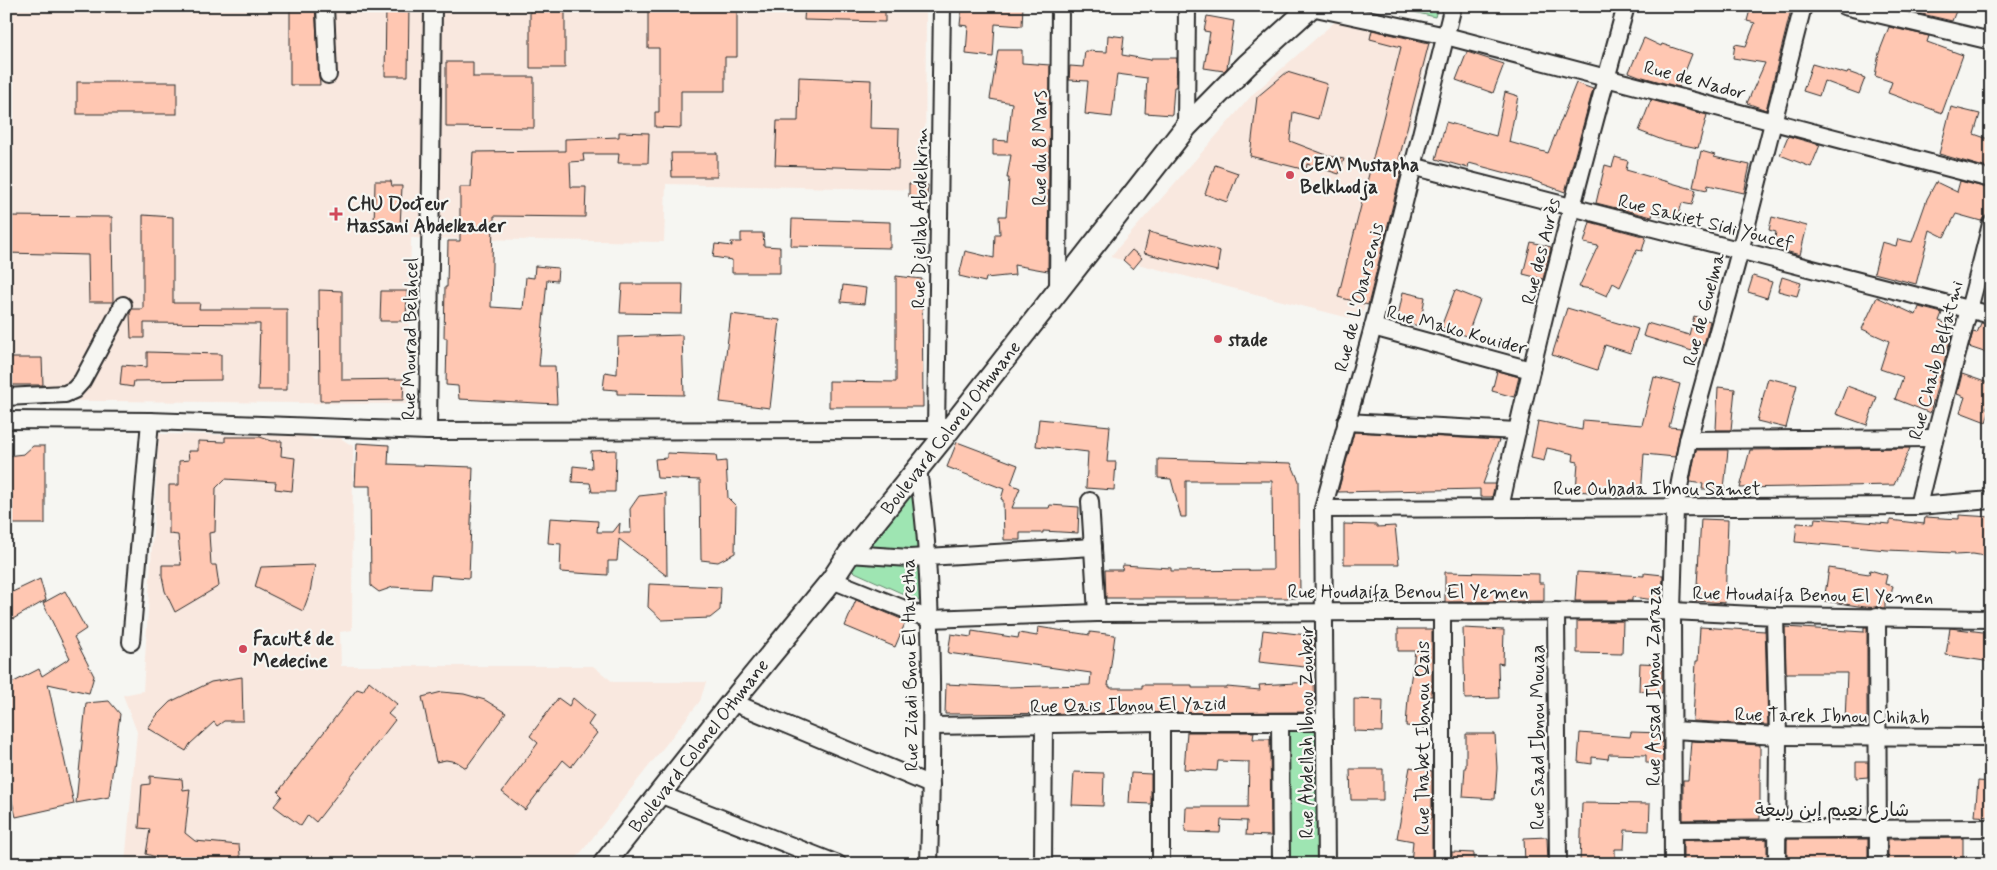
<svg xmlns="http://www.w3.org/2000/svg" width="1997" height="870" font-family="Mynerve,'Playpen Sans Arabic',sans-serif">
<rect width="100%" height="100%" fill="#f6f6f2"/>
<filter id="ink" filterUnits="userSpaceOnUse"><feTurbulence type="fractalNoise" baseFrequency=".02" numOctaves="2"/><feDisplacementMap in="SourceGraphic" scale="10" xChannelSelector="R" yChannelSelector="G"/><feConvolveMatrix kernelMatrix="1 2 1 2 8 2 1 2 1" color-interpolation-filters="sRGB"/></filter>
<g filter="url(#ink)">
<g fill="#f9e8df">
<path d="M6 6H926L925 190 666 184 664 242 411 238 407 404 6 400Z"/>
<path d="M1338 19 1432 39 1361 321 1110 257 1253 94Z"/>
<path d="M159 434 309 436 314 440 340 438 353 446 352 630 340 632 341 666H593L613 682H706L700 701 572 864H125L137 732 123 695 143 691Z"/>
</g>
<g fill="#9ee5b2" stroke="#64886e">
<path d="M1388 6H1438L1435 17Z"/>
<path d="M916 484 919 601 848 569Z"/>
<path d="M1284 725H1321L1322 864H1285Z"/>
</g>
<g fill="#ffc7b2" stroke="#2b2b2b">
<path d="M290 6H315L320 85H290Z"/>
<path d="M386 6H409L408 76H385Z"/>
<rect x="530" y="6" width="35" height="62"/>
<path d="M648 6H737V57H725V91H681V128L655 127V112H659V48H648Z"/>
<path d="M805 6H885V22L804 20Z"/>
<path d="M962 6H1023L1022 26 995 24 993 57 966 54 968 26 960 25Z"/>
<path d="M1751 6H1792L1766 110 1747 103 1765 63 1733 58 1735 44 1746 46 1755 23 1747 21Z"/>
<path d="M1897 6H1958L1952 21 1896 8Z"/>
<path d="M1207 16 1234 21 1227 68 1224 71 1204 68 1210 32 1204 31Z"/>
<path d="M1889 27 1929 36 1927 42 1963 55 1942 113 1888 93 1892 82 1875 76 1879 53Z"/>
<path d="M1372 30 1429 43 1399 159 1404 160 1368 305 1338 297 1401 47 1370 39Z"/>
<path d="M1108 35 1124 37 1122 55 1151 60V58H1177L1176 87H1174L1172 115 1145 113 1147 78 1117 74 1112 117 1085 114 1088 81 1069 80 1070 66 1083 67 1085 51 1107 52Z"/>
<path d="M1644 38 1661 46 1662 44 1692 54 1679 87 1639 76 1629 72Z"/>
<path d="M998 50H1022V63L1050 65 1048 271 1014 265 1015 275 986 278 985 282 959 276 965 251 994 258 995 234H1000L999 216H1006L1009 178H1007L1011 155H993V140L1008 141 1012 103 990 99Z"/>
<path d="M1467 52 1504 64 1493 93 1456 80Z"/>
<path d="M446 62H473V77H534V128L446 127Z"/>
<path d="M1812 64 1847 74 1848 72 1865 78 1859 94 1824 81 1819 96 1803 91Z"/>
<path d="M1287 72 1327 84 1318 119 1293 112 1290 141 1329 156 1344 159 1339 174 1307 164 1306 170 1250 156 1257 97Z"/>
<path d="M799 77 871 80 870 128 899 129 898 169 775 165 777 121H798Z"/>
<rect x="77" y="82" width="100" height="32"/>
<path d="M1576 83 1593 89 1565 192 1529 179 1469 163 1468 168 1436 159 1446 122 1496 136 1505 92 1518 96 1509 142 1548 153Z"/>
<path d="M1651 100 1707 115 1698 148 1665 141 1639 131Z"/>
<path d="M1951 107 1980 114 1974 134 1991 140V169L1939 154Z"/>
<path d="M619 132 649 133 648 163H618L619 154H583L584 161 570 162 571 187H586L585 217 494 216V221H493L491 307 523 309 526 277 534 278 535 266 558 268 557 281 547 280 539 366H555L557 404 459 399 458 386 446 385 447 338H444L445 287H447L448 241H460V187H471L473 152 565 151V139L619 137Z"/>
<path d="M1788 136 1820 145 1811 167 1780 155Z"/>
<path d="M1701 151 1715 155 1714 157 1750 165 1744 193 1708 185 1707 190 1693 187Z"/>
<path d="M671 153H717V177H672Z"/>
<path d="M1615 157 1628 161 1626 170 1696 190 1692 205 1682 203 1677 220 1653 213 1652 217 1596 203 1605 165 1612 167Z"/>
<path d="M1215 165 1238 173 1227 202 1205 194Z"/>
<path d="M375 181H391L392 186H402L400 227 374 229Z"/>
<path d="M1960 181 1991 189V214L1984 217 1981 221 1956 214 1944 237 1930 230 1916 284 1874 273 1882 242 1896 246 1898 239 1912 242 1927 199 1936 182 1957 192Z"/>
<path d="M909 184 928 185 927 198 909 197Z"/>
<path d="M143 215 173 217V303H200L199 309H287V390H258L260 324 144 323V338H131L130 313 132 309H143Z"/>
<path d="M6 216 112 217 113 302H89L88 255 6 253Z"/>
<path d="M1772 217 1807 226 1800 255 1781 250 1782 244 1774 242 1776 232 1769 230Z"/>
<path d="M792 219 890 222V248L791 246Z"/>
<path d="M1590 222 1646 237 1642 251 1637 250 1620 287 1613 283 1607 296 1591 289 1579 287 1598 246 1584 243Z"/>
<path d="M1149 232 1220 251 1217 271 1144 253Z"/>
<path d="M741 233H763L764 246 780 247V273H732V260L713 257 715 244 732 246 731 242H741Z"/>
<path d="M1531 242 1551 247 1543 279 1523 274Z"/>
<path d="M1132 250 1142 258 1133 269 1123 260Z"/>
<path d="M896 276 922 279 923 407H829V381L896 382Z"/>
<path d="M1753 276 1772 282 1767 298 1748 292Z"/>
<path d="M1782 277 1801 283 1797 296 1778 291Z"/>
<path d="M622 284H683L682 314 620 313Z"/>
<path d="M843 285 866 288 864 304 841 302Z"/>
<path d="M319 290 342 291V380L404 379 403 400 320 401Z"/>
<path d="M1455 290 1480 300 1467 336 1441 327Z"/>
<path d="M381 291H407L406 321H380Z"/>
<path d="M1403 292 1425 297 1420 326 1397 321Z"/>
<path d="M1877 297 1916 315 1919 307 1942 313 1939 321 1954 326 1930 413 1895 399 1903 377 1880 369 1889 341 1862 329Z"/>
<path d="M1567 308 1638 329 1630 353 1605 345 1597 370 1552 355Z"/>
<path d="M731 314 780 320 770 408 720 402Z"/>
<path d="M1694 316 1710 321 1704 345 1694 343 1692 351 1643 336 1647 323 1689 335Z"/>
<path d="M1981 323 1991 325V343L1987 353 1969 347 1973 332 1977 333Z"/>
<path d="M682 335 684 395 617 394V390L603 389 605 372 617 374 618 337Z"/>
<path d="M147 352 221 354V380L134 381 133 387 120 385 122 365 147 367Z"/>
<path d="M6 358H42L43 385H6Z"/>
<path d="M1497 371 1519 377 1514 397 1492 391Z"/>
<path d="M1962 374 1991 384V396L1986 408 1990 410 1986 422 1960 412 1965 397 1957 394Z"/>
<path d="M1654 377 1680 384 1669 427 1681 428 1675 457 1644 454 1641 496 1576 491 1578 462 1573 461 1574 454 1547 448 1544 461 1531 458 1538 421 1582 430 1583 420 1642 425Z"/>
<path d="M1768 378 1797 385 1786 428 1757 421Z"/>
<path d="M1847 386 1877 397 1867 425 1836 414Z"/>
<path d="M1718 387 1735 389 1731 430H1716Z"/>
<path d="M1039 419 1110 426 1107 462H1116L1114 490 1086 488 1088 452 1036 446Z"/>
<path d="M1354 432 1499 440 1483 484H1495L1492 497H1480V489L1338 492Z"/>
<path d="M225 437H260L272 441H282L281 456 295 458 292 491 275 489 276 482 225 479 216 488 215 532 209 533 211 565H216L219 586 175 612 165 591 162 576V565H181L178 535 169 534V485H179V461L189 460 188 451H198V441L225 442Z"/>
<path d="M957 442 1018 465 1011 484 1020 488 1012 508H1049L1050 505 1079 507 1078 533 1043 531V533H1020V540H1004L1003 500 1001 499 1004 489 947 467Z"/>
<path d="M357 443 389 445 388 464 473 467 469 578 431 575 430 589 393 587 379 592 371 586 370 486H355Z"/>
<path d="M33 446H45V524H6V456L24 454Z"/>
<path d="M1910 448 1894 485 1740 488 1750 450Z"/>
<path d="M616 450 615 492H592L590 483 572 482 573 466 592 468 591 451Z"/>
<path d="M1696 450H1728L1724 489H1702L1703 484 1690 482Z"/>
<path d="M667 453 716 455 717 462 726 461 728 498 736 506 735 553 718 562 701 560 700 480 657 478 655 459 667 458Z"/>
<path d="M1158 459 1291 463 1299 481 1300 598H1106L1105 570H1122L1123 565 1171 568V571L1273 570 1272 481H1186V517H1181L1171 479 1158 478Z"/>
<path d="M666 493 667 576 619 539 617 561H608V575L560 572 561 544 548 543 550 518 598 521 597 532H613L620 523 619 533H631L630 509 639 496Z"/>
<path d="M1959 515 1991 517V557L1973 554 1955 555V553L1887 550 1795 542 1797 523 1814 524 1815 518 1890 524V520L1924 524 1925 517 1959 519Z"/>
<path d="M1701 519 1728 520 1725 603 1696 601Z"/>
<path d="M1344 524 1377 525V527L1395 526 1399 564H1344Z"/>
<path d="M315 565 310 592 303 611 255 587 261 567Z"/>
<path d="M1829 568 1869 574 1870 570 1887 575 1885 584 1893 586 1890 599 1885 598V608L1865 607 1824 601Z"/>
<path d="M1445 572 1539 574V583H1544V601L1445 602Z"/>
<path d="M1577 572 1644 576V573L1663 575 1662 601 1632 597V601H1575Z"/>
<path d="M40 579 46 600 6 623V595Z"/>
<path d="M649 584 721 587 720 610 710 618 662 620 648 607Z"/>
<path d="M65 591 86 629 74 637 94 676 89 693 48 684 74 804 16 817 6 778V686L39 669 42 676 70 658 43 603Z"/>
<path d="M856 600 906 621 895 647 845 626Z"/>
<path d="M1577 621H1623L1622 654 1577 653Z"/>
<path d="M1765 626 1768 725 1693 721 1696 661H1698L1700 627 1765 631Z"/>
<path d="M1038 627 1090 635V632L1115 635 1108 686H1110V688H1142V685H1192V688H1227V687L1260 690 1259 685 1314 682 1315 712 945 714 946 684 1006 687 1090 685 1091 673 948 653 951 634 971 637 972 631 1018 638 1019 633 1037 636Z"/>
<path d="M1785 627 1864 632V627H1867V722L1845 721 1847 673H1786Z"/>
<path d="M1463 628 1504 630 1503 664 1498 663 1499 698 1465 699Z"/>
<path d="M1950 628 1991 633V662L1946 655Z"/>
<path d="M1398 629H1432V696H1429L1427 728 1406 726 1408 698 1415 651H1398Z"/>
<path d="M1263 630 1307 635V630L1314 631V668L1259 662Z"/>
<path d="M1640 663 1662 664V693L1639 691Z"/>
<path d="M242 677 243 721H224L217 726 214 722 190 744 186 751 148 728 157 715 170 702 211 682Z"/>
<path d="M369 681 397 704 388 714 395 720 316 822 308 815 301 826 274 806 282 796 278 792 357 689 363 691Z"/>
<path d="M442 692 464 694 485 700 506 713 466 768 457 762 446 760 436 762 422 697Z"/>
<path d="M558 698 569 706 573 698 594 716 588 725 597 733 571 767 563 760 525 810 502 792 538 743 530 736Z"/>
<path d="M1354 699 1383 700 1382 732 1354 731Z"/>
<path d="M109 701 120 714 109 797 76 803 86 703Z"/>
<path d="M1187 732H1254L1253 739H1270L1271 836 1246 835 1247 821 1221 820 1220 833 1185 832 1186 807H1248L1249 762 1218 761 1217 771 1184 769Z"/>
<path d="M1631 732 1662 733 1663 763H1646V755L1609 754 1608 759 1592 757V764L1578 762 1580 733 1630 737Z"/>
<path d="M1466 734H1495L1497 768 1495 799 1463 797 1465 767H1466Z"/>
<path d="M1691 741 1760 745V819L1683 820V780H1688Z"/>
<path d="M1856 762H1868V777L1856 778Z"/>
<path d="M1410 767 1432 771V864H1411L1413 841 1397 838Z"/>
<path d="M1350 769H1383V800H1351Z"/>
<path d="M1074 772 1104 773 1103 806 1072 805Z"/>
<path d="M1131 773 1151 774V804L1129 803Z"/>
<path d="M150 776 182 779 183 790 190 789 185 833 195 841 239 845 241 864H156V857L146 854 150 829 139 828 142 785 150 784Z"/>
<path d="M1978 781 1991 782V817L1975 816Z"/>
<path d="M1582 803 1650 804 1649 831 1625 830 1624 849H1615V864H1580Z"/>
<path d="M1547 837 1548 864H1525L1524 838Z"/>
<path d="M1963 838V864H1888V839Z"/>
<path d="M1767 839V864H1683V840Z"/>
<rect x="1787" y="839" width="81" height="25"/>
<path d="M1452 852 1474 853V864H1452Z"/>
</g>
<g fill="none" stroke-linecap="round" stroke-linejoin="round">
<g stroke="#2b2b2b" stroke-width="20">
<g id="minor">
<path d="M325 6 328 75"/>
<path d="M1844 6 1991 41"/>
<path d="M1311 7 1446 36 1991 179"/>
<path d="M1186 127 1187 6"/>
<path d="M1412 166 1991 315"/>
<path d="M1058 290 1060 6"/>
<path d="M1373 327 1531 370"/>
<path d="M6 397 65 394 74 390 82 381 123 305"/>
<path d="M6 420 150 421 428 431 949 430"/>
<path d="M1346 422 1517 431"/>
<path d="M428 431 433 6"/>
<path d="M936 431 942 6"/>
<path d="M1688 440 1934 438"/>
<path d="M918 467C921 497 926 528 927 558 933 660 932 762 929 864"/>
<path d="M1090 501 1097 613"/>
<path d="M1918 506C1940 411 1968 318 1991 224"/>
<path d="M1500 508C1536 339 1580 173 1626 6"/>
<path d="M1323 509 1918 506 1991 500"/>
<path d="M849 554 910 558 1093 547"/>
<path d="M832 580 929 619 1097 613 1672 611 1775 616 1991 619"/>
<path d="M1556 611 1558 864"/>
<path d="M1775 616 1778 736 1777 864"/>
<path d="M1877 616 1878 864"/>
<path d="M131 642 150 421"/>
<path d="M732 702 931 785"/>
<path d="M1161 722V864"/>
<path d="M1280 722 1281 864"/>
<path d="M932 726 1161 722H1325"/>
<path d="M1673 730 1778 736 1991 737"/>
<path d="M659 794 838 864"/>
<path d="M1673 830 1991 828"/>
<path d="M1043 864 1044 725"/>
<path d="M1326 864 1323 509 1373 327 1453 6"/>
<path d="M1442 864V612"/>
<path d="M1673 864 1672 611 1675 508 1688 440 1740 251 1803 6"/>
</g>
</g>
<g stroke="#2b2b2b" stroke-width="25">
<path id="major" d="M604 864 732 702 832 580 849 554 949 430 1186 127 1247 65 1312 6"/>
</g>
<use href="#minor" stroke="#f6f6f2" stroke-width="16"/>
<use href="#major" stroke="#f6f6f2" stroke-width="21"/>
</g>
</g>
<g fill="#d1495b" stroke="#f6f6f2" stroke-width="2">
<circle cx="1290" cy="175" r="5"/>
<path d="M333.5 206.5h5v5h5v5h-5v5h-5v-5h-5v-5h5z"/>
<circle cx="1218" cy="339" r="5"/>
<circle cx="243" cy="649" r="5"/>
</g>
<g text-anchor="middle" stroke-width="4.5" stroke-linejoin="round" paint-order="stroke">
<g font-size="19" fill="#2b2b2b" stroke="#f6f6f2">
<text transform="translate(1695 79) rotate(15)" y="7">Rue de Nador</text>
<text transform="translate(1039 148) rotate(-90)" y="7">Rue du 8 Mars</text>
<text transform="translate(919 218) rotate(-89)" y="7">Rue Djellab Abdelkrim</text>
<text transform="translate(1706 221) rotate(14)" y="7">Rue Sakiet Sidi Youcef</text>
<text transform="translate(1540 251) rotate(-76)" y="7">Rue des Aurès</text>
<text transform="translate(1358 297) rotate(-76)" y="7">Rue de L'Ouarsenis</text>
<text transform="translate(1703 309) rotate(-75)" y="7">Rue de Guelma</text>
<text transform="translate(1457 329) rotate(15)" y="7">Rue Mako Kouider</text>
<text transform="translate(409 339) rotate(-89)" y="7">Rue Mourad Belahcel</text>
<text transform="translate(1935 360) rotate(-75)" y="7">Rue Chaib Belfatmi</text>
<text transform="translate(950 427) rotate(-52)" y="7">Boulevard Colonel Othmane</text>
<text x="1657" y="495">Rue Oubada Ibnou Samet</text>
<text x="1408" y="598">Rue Houdaifa Benou El Yemen</text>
<text transform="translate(1813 594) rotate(1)" y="7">Rue Houdaifa Benou El Yemen</text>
<text transform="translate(909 665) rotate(-91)" y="7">Rue Ziadi Bnou El Haretha</text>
<text transform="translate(1653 686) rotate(-90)" y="7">Rue Assad Ibnou Zaraza</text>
<text transform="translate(1128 704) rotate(-1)" y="7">Rue Qais Ibnou El Yazid</text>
<text transform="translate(1832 715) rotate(1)" y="7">Rue Tarek Ibnou Chihab</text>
<text transform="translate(1306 732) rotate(-90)" y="7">Rue Abdellah Ibnou Zoubeir</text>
<text transform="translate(1537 737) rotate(-90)" y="7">Rue Saad Ibnou Mouaa</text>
<text transform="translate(1422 738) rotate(-90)" y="7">Rue Thabet Ibnou Qais</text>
<text transform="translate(698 745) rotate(-52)" y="7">Boulevard Colonel Othmane</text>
<text x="1832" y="816">شارع نعيم إبن ربيعة</text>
</g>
<g font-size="19" font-weight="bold" fill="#2b2b2b" stroke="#f6f6f2" text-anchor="start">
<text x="1300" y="171">CEM Mustapha<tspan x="1300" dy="22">Belkhodja</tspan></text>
<text x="347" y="210">CHU Docteur<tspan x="347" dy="22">Hassani Abdelkader</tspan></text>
<text x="1228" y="346">stade</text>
<text x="253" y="645">Faculté de<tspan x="253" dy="22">Medecine</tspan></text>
</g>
</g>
<rect width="1997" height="870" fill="none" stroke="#f6f6f2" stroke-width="25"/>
<rect x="12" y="12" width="1972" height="845" fill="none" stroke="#2b2b2b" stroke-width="2" filter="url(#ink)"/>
</svg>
